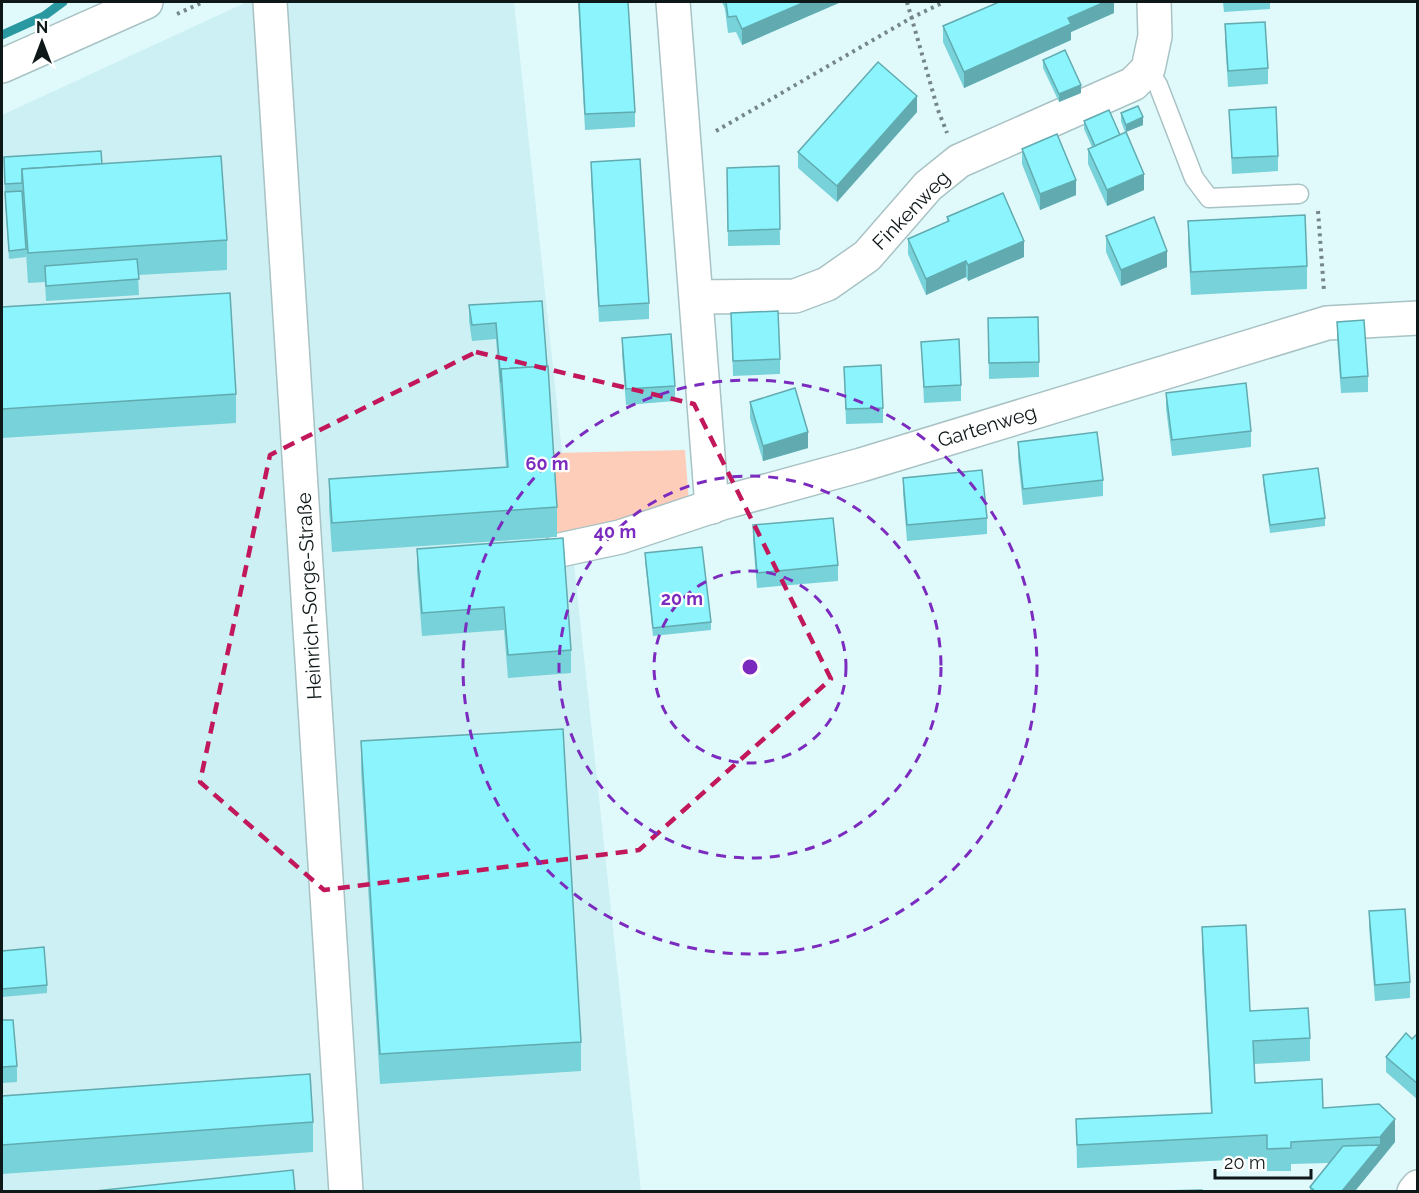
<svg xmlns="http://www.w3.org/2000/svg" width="1419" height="1193" font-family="Raleway,sans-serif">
<rect width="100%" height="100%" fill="#e0fafc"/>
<path fill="#ccf0f3" d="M247 2H514L641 1191H2V115Z"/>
<path fill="#fecdb9" d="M685 450 689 502 557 537 552 453Z"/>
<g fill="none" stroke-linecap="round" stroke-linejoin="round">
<path stroke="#2998a0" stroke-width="9" d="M2 35 44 16 63 2"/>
<g stroke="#a9c2c4" stroke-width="21">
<path id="lane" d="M1148 69 1158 85 1194 178 1209 198 1299 194"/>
</g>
<g stroke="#a9c2c4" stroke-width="36">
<g id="street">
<path d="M270 2C297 398 320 795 346 1192"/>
<path d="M673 2 712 507"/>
<path d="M697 297 795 296 827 284 867 256 928 186 959 161 1133 84 1148 69 1155 36 1154 2"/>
<path d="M560 550 620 537 722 503 861 465 1327 323 1418 318"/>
<path d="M1414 1192 1418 1187"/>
</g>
</g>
<g stroke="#a9c2c4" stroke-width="36">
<path id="secondary" d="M2 66 146 2"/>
</g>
<g stroke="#758687" stroke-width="4" stroke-dasharray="3 4.5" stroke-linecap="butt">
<path d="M907 2 938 110 947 133"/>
<path d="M177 14 203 2"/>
<path d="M716 131 911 18 944 2"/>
<path d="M1318 211 1324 291"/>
</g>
<use href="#lane" stroke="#fff" stroke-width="18"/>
<use href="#street" stroke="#fff" stroke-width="33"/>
<use href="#secondary" stroke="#fff" stroke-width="33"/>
</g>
<g fill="#78d2d9">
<path d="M578 2H628L635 112V127L585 130Z"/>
<path d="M722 2H841L742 45 736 32 728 33 725 9Z"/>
<path d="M1114 2V13L1071 32V40L964 88 943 42V26Z"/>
<path d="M1223 2H1270V9L1224 12Z"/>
<path d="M1225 24 1268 68V84L1228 87 1225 40Z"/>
<path d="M1043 60 1081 93 1059 102 1043 68Z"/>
<path d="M1229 110 1278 156V171L1232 174Z"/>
<path d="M917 112 837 202 798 168V152Z"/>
<path d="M1121 113 1143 125 1126 132 1144 190 1107 206 1088 164V149L1092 147 1084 129V121L1120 135 1125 132 1121 121Z"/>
<path d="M1022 149 1076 195 1040 210 1022 164Z"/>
<path d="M4 157 102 164 227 240V270L138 275 139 295 46 301 45 282 28 283 26 253V257L9 259 5 200Z"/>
<path d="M591 162 649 303V319L599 322 591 178Z"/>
<path d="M779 166 780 245 728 246 727 168Z"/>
<path d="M947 217 1024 257 968 281 966 277 926 295 908 254V239L947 222Z"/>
<path d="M1188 221 1307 266V289L1191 295 1188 244Z"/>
<path d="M1106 236 1167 267 1121 286 1106 252Z"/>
<path d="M542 301 557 507V537L332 552 329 508V479L506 467 496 339 472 341 469 321V305Z"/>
<path d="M2 307 236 394V423L2 438Z"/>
<path d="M731 313 780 359V374L733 376Z"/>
<path d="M988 318 1039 362V377L989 379Z"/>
<path d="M1337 322 1368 376V392L1341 393 1337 338Z"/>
<path d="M622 338 675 386V401L626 405 622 354Z"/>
<path d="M921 342 961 385V401L924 403Z"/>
<path d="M844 367 883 408V423L846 424Z"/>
<path d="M1166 393 1251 431V447L1172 456 1166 408Z"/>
<path d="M750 402 808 448 763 461 750 418Z"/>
<path d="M1018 442 1103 480V496L1023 505 1018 458Z"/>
<path d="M1263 475 1325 518V526L1270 533 1263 483Z"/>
<path d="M903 478 987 518V534L907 541 903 493Z"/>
<path d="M753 525 838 565V581L757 588 753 541Z"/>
<path d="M417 549 571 650V673L508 678 504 630 422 636 417 571Z"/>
<path d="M645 553 711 622V630L653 636 645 561Z"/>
<path d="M361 741 581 1042V1071L380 1084 361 771Z"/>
<path d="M1369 911 1410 982V998L1375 1001 1369 927Z"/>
<path d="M1202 927 1250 1011 1310 1038V1061L1254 1064 1255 1083 1323 1108 1395 1142 1355 1191H1310V1187L1330 1163 1291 1164V1171H1267V1158L1077 1168 1076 1119 1211 1113 1202 950Z"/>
<path d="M2 951 47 985V993L2 997Z"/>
<path d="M2 1020 17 1066V1082L2 1083Z"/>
<path d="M1418 1033V1100L1386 1072V1057L1412 1039Z"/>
<path d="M2 1096 313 1122V1152L2 1174Z"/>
</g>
<g fill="#61abb0">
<path d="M805 2H841L742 45V29Z"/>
<path d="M1105 2H1114V13L1071 32V40L964 88V72L1068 18Z"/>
<path d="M1081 85V93L1059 102V94Z"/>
<path d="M917 96V112L837 202V186Z"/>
<path d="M1143 117V125L1126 132V125Z"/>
<path d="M1144 174V190L1107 206V190Z"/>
<path d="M1076 180V195L1040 210V194Z"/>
<path d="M1024 241V257L968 281V265Z"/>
<path d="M1167 251V267L1121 286V270Z"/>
<path d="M966 261V277L926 295V279Z"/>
<path d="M808 432V448L763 461V446Z"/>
<path d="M1395 1119V1142L1355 1191H1342L1380 1145V1137Z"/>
</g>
<g fill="#8bf4fc" stroke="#61abb0" stroke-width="1.5">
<path d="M579 2H628L635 112 585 114Z"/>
<path d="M726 2H805L742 29 736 16 728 17Z"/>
<path d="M999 2H1105L1068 18 1071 24 964 72 943 26Z"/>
<path d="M1265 22 1268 68 1228 71 1225 24Z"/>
<path d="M1065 50 1081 85 1059 94 1043 60Z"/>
<path d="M878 62 917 96 837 186 798 152Z"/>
<path d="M1138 106 1143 117 1126 125 1121 113Z"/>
<path d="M1276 107 1278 156 1232 158 1229 110Z"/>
<path d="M1109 110 1120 135 1095 146 1084 121Z"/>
<path d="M1126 132 1144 174 1107 190 1088 149Z"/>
<path d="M1057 134 1076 180 1040 194 1022 149Z"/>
<path d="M101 151 102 164 22 169V183L5 184 4 157Z"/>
<path d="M221 156 227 240 28 253 22 169Z"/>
<path d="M640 159 649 303 599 306 591 162Z"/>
<path d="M779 166 780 229 728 231 727 168Z"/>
<path d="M22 191 26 249 9 251 5 192Z"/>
<path d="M1003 193 1024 241 968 265 966 261 926 279 908 239 949 221 947 217Z"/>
<path d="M1305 215 1307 266 1191 272 1188 221Z"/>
<path d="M1154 217 1167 251 1121 270 1106 236Z"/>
<path d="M137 259 139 279 46 286 45 266Z"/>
<path d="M230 293 236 394 2 409V307Z"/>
<path d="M542 301 547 366 501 369V383L496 323 472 325 469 305Z"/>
<path d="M778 311 780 359 733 361 731 313Z"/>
<path d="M1038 317 1039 362 989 363 988 318Z"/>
<path d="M1364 320 1368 376 1341 378 1337 322Z"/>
<path d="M671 334 675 386 626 389 622 338Z"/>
<path d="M959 339 961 385 924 387 921 342Z"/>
<path d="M881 365 883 408 846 409 844 367Z"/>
<path d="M548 366 557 507 332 523 329 479 508 467 501 369Z"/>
<path d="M1246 383 1251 431 1172 440 1166 393Z"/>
<path d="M795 388 808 432 763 446 750 402Z"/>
<path d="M1097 432 1103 480 1023 489 1018 442Z"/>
<path d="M1318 468 1325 518 1270 525 1263 475Z"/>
<path d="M982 470 987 518 907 525 903 478Z"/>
<path d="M833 518 838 565 757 573 753 525Z"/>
<path d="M563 538 571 650 508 655 504 607 422 613 417 549Z"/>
<path d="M702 547 711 622 653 628 645 553Z"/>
<path d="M563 729 581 1042 380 1054 361 741Z"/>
<path d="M1405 909 1410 982 1375 985 1369 911Z"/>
<path d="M1246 925 1250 1011 1308 1008 1310 1038 1253 1041 1255 1083 1322 1079 1323 1108 1379 1104 1395 1119 1380 1137 1291 1142V1148L1267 1149V1135L1077 1145 1076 1119 1212 1113 1202 927Z"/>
<path d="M44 947 47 985 2 989V951Z"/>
<path d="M2 1020H13L17 1066 2 1067Z"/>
<path d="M1406 1033 1412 1039 1418 1033V1084L1386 1057Z"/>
<path d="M310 1074 313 1122 2 1145V1096Z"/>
<path d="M1380 1145 1342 1191H1315L1310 1187 1343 1146Z"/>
<path d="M293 1170 295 1191H95Z"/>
<path d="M1202 1190V1191H1163Z"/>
</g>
<path fill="none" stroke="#c2185b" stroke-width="4.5" stroke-dasharray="12 8" stroke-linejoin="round" d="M476 352 694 404 831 679 639 850 324 890 200 782 270 455Z"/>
<g fill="none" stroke="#7b2cbf" stroke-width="3" stroke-dasharray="10 8">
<circle cx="750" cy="667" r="96"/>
<circle cx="750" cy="667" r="191"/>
<circle cx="750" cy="667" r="287"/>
</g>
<g text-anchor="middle" stroke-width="4.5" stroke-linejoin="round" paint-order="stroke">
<g font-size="20" fill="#0f1819" stroke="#fff">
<text transform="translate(911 210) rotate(-46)" y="7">Finkenweg</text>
<text transform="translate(987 426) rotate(-17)" y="7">Gartenweg</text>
<text transform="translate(309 596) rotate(-93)" y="7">Heinrich-Sorge-Straße</text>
</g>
</g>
<circle cx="750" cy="667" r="9" fill="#7b2cbf" stroke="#fff" stroke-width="3"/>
<g font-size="18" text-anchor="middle" font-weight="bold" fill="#7b2cbf" stroke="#fff" stroke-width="4.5" stroke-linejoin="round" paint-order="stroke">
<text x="547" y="470">60 m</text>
<text x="615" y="538">40 m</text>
<text x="682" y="605">20 m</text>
</g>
<rect width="1419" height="1193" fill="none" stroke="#0f1819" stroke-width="6"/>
<g transform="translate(42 42)" stroke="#ffffff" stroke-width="4.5" paint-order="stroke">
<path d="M0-4.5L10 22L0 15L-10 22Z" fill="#0f1819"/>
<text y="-9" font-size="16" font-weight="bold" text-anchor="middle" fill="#0f1819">N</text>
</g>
<path d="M1215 1169v9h96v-9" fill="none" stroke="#0f1819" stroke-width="3"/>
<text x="1224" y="1169" font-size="18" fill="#0f1819" stroke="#ffffff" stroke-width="4.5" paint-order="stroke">20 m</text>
</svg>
